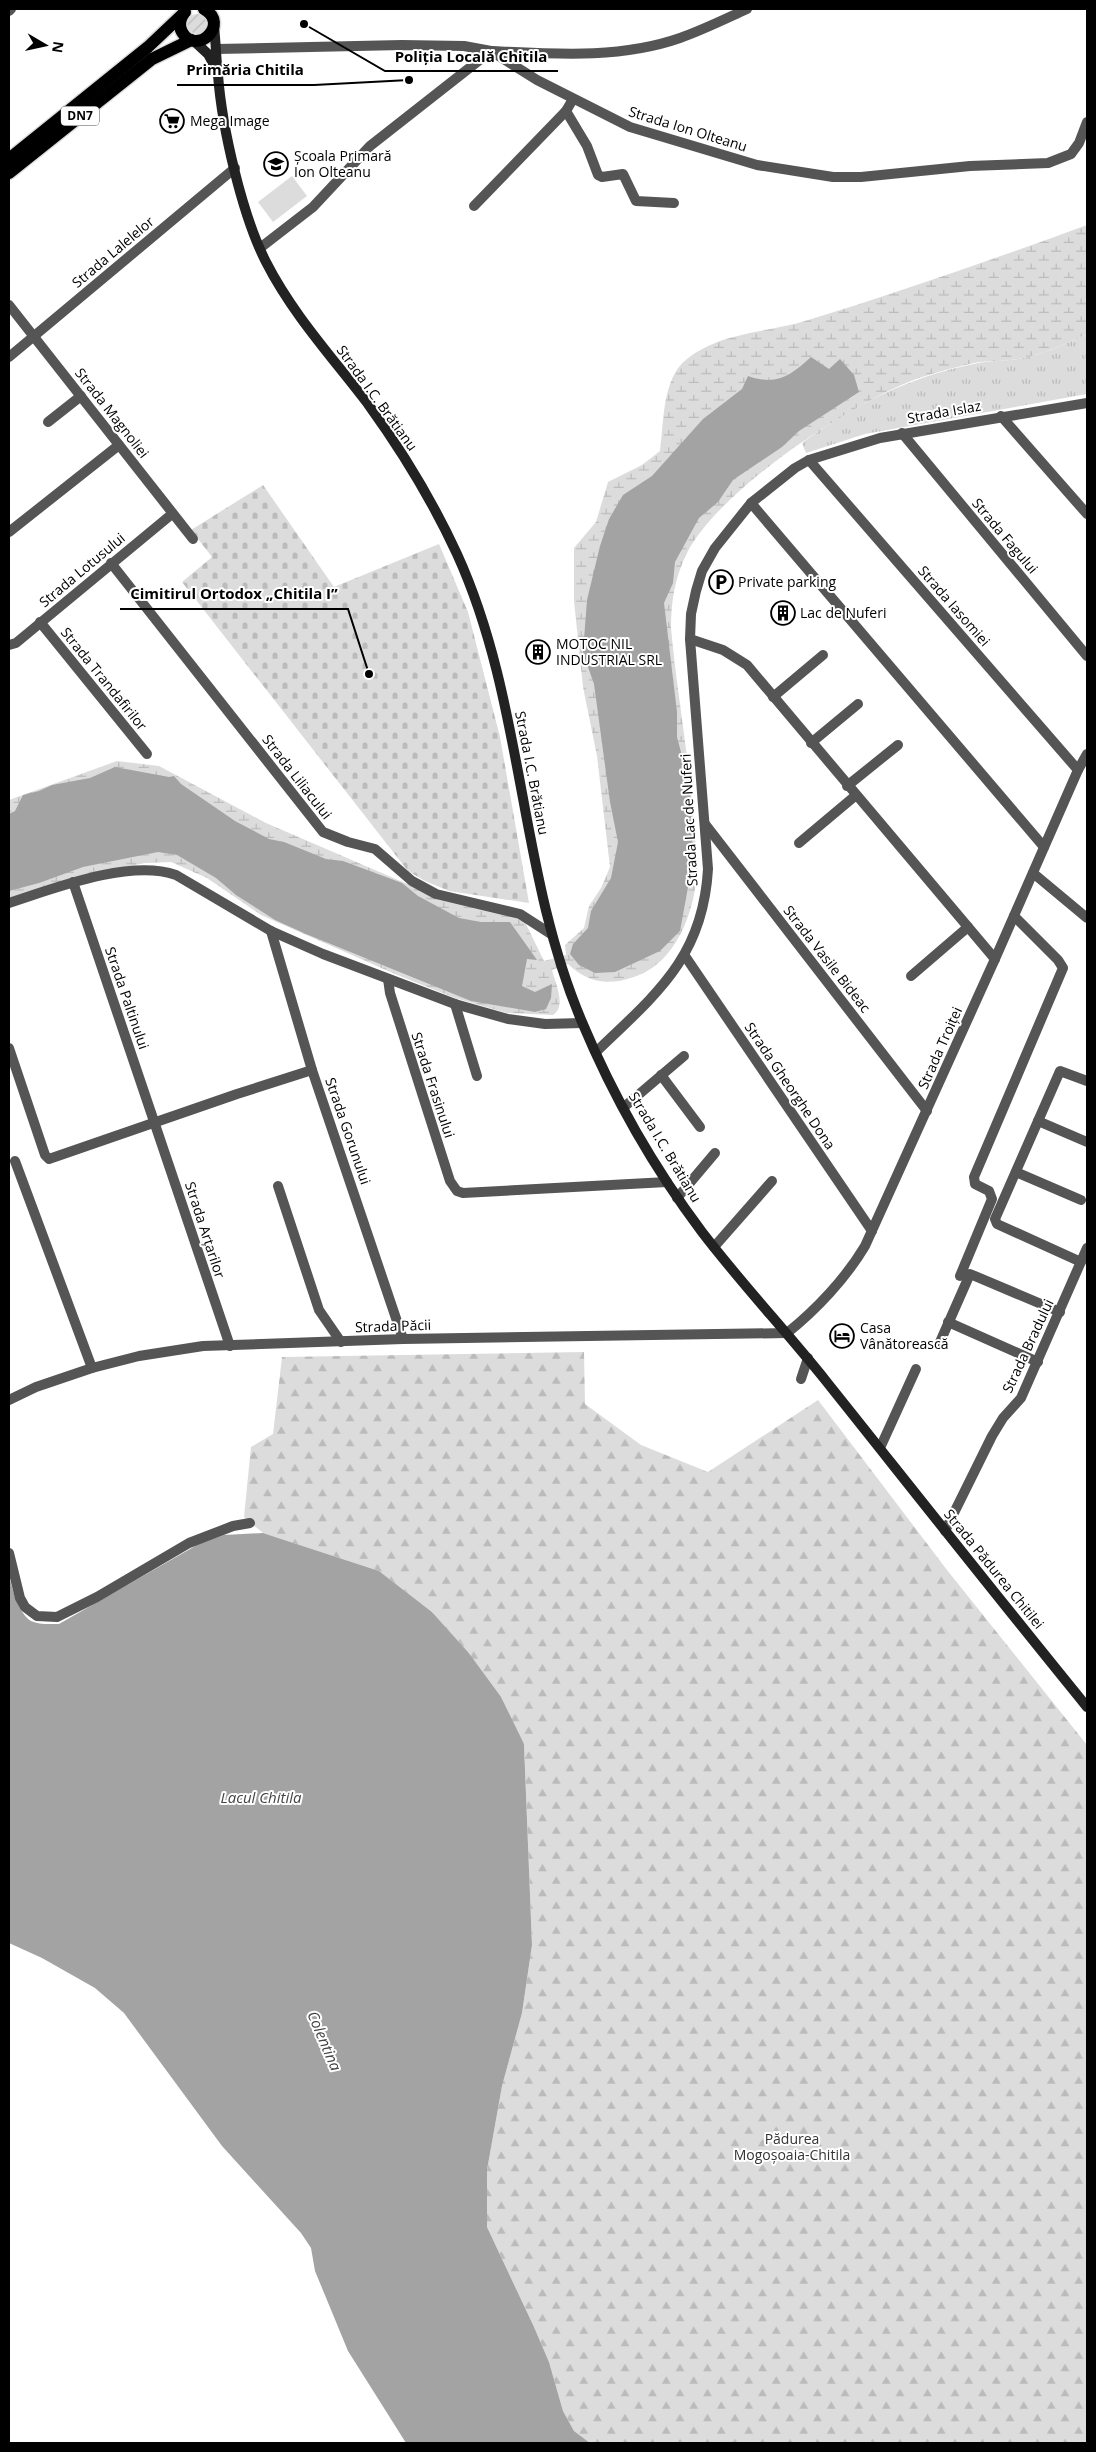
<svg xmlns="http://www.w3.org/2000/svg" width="1096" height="2452" font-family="'Open Sans',sans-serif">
<defs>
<pattern id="grass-tufts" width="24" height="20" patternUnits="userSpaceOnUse" patternTransform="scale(1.25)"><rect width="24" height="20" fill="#dcdcdc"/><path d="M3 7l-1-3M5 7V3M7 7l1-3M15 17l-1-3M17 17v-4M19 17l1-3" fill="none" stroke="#bbb"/></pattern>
<pattern id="forest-firs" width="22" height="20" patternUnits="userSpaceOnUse" patternTransform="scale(1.25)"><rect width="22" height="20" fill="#dcdcdc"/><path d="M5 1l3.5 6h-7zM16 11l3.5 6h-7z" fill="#bbb"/></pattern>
<pattern id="wetland-marsh" width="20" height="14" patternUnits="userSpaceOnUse" patternTransform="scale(1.25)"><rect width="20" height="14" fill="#dcdcdc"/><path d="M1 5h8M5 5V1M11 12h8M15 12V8" fill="none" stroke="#bbb"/></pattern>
<pattern id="cemetery-stones" width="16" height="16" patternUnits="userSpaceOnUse" patternTransform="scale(1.25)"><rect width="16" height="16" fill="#dcdcdc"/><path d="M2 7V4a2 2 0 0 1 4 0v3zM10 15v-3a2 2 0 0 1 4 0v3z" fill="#bbb"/></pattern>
<pattern id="garden-furrows" width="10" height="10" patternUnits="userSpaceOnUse" patternTransform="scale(1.25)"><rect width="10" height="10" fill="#dcdcdc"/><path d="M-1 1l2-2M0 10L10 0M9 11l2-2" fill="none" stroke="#bbb"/></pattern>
</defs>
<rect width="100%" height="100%" fill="#fff"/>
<path fill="url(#grass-tufts)" d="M1087 334V394L865 434 806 453 802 443C853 405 912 376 974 364 990 360 1007 362 1023 358 1045 354 1067 343 1087 334Z"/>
<path fill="url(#forest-firs)" d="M584 1352 585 1404 641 1445 708 1472 818 1400 947 1570 1087 1745V2443H590L574 2431 563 2411 549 2362 534 2327 487 2227V2170L502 2086 522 2013 532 1945 524 1744 468 1652 432 1612 379 1571 263 1533 244 1517 251 1447 273 1434 282 1357Z"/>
<path fill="url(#wetland-marsh)" d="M1087 225V334C1067 343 1045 354 1023 358 1007 362 990 360 974 363 956 367 937 372 919 378 852 402 722 488 688 551 675 576 671 601 671 628 677 695 690 761 694 828 695 842 698 858 697 873 694 913 676 963 634 977 608 986 588 983 568 964L552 970C555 983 567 1006 553 1015L507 1013 455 998 395 974 261 915 207 878 171 862 145 863 84 875 9 898V800L117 761 159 766 266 823 405 883 524 920 544 961 566 955 565 945 584 928 589 906 601 888 610 867 597 756 583 687 574 601V548L596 522 608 482 642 465 660 451C664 422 662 378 687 359 721 332 765 333 805 321 900 292 994 259 1087 225Z"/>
<path fill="url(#cemetery-stones)" d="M263 485 334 587 439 544 468 612 500 737 529 903 449 891 425 881 408 871 182 582 212 557 191 530Z"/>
<circle fill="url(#garden-furrows)" cx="197" cy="24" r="10"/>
<path fill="#dcdcdc" d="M292 176 307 196 273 222 258 202Z"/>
<g fill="#a3a3a3">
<path d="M811 357 829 369 840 359 854 375 859 392 799 431 782 447 733 480 718 502 699 518 675 562 673 583 664 603 677 712V737L690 786 693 860 680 931 660 951 615 972 595 973 579 965 570 954 573 944 588 928 591 911 611 878 618 842 610 802 594 684 583 653 587 600 600 546 609 519 623 495 652 476 703 419 742 389 748 376C777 386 790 376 811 357Z"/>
<path d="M115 767 169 777 174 776 181 784 235 821 269 839 284 842 326 859 343 861 402 883 418 896 459 918 481 922H510L537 960 527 959 522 986 535 992 552 984 551 998 546 1009 535 1012 471 1001 306 934 275 920 236 895 216 878 177 855 158 852 83 867 39 883 9 891V814L15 811 23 795 39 791 52 785 90 778Z"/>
<path d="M263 1533 379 1571 432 1612 468 1652 501 1697 524 1744 532 1945 522 2013 502 2086 487 2170V2227L534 2327 549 2362 563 2411 574 2431 590 2443H406L348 2351 315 2271 311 2248 301 2233 222 2146 124 2013 95 1988 42 1958 9 1943V1574C11 1587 19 1614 31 1621 39 1625 49 1624 59 1624L197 1545 224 1535Z"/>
</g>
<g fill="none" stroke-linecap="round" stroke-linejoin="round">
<g stroke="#dbdbdb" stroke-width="15">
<g id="primary">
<path d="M184 13C180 19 178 25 182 32 196 57 231 24 204 9"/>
<path d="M9 159 148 47 185 12"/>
<path d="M9 173 152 59 191 40"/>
</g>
</g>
<g stroke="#555" stroke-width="10">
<path d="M9 11 11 9"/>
<path d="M216 49 402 45 464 46 491 51 537 80 630 127 757 165 833 177H861L970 166 1048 163 1071 154 1079 143 1087 122"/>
<path d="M492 51C555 54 620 59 680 38 703 30 725 19 747 9"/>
<path d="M573 99 566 111 587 146 598 175 602 177 623 174 636 201 674 203"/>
<path d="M474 206 566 111"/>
<path d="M260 248 313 207 370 146 491 51"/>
<path d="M9 305 193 539"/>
<path d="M9 357 235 168"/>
<path d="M1001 416 1087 514"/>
<path d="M48 422 81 396"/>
<path d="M902 433 1087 656"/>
<path d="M809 460 1078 770"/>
<path d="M751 503 1044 847"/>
<path d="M9 532 119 445"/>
<path d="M111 563 323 832 348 842 375 849 412 881 436 894 520 914 551 934"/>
<path d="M40 622 147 754"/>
<path d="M690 639 723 650 747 665 995 959"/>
<path d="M9 645 16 643 172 514"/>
<path d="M773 697 823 655"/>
<path d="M811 743 858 704"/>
<path d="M847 786 898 745"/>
<path d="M705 824 927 1111"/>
<path d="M799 843 855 796"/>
<path d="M1033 873 1087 918"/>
<path d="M73 882 230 1346"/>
<path d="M9 903C55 888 129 859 176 875L271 931 323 954 455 1004 508 1019 545 1024 582 1023"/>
<path d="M271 931 312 1070 403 1339"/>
<path d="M685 956 872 1231"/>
<path d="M911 976 968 927"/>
<path d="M388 979 390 993 450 1181 457 1191 463 1193 667 1182"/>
<path d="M455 1004 477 1076"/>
<path d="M9 1048 45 1155 49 1159 237 1094 312 1070"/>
<path d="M596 1052C656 994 703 958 708 869L690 639 691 614 696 591 702 571 715 548 751 503 795 468 809 460 880 438 1087 403"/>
<path d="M661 1075 700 1127"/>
<path d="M624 1107 684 1056"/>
<path d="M1038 1121 1087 1142"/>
<path d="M15 1161 92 1368"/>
<path d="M1016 1172 1081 1200"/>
<path d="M278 1186 319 1310 341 1342"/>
<path d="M677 1198 715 1153"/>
<path d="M714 1247 772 1181"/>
<path d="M1081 1262 997 1224 995 1219 1060 1071 1087 1081"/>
<path d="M960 1276 992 1199 989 1191 975 1184 974 1177 1063 968 1058 960 1014 916"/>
<path d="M948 1322 1038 1362"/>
<path d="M940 1342 970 1274 1060 1312"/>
<path d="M801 1379 808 1358"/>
<path d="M9 1400 36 1387 92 1368 139 1356 203 1346 403 1339 787 1333C816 1310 846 1278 865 1246L995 959 1078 770 1087 754"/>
<path d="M880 1448 916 1369"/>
<path d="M945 1531 992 1436 1003 1418 1021 1398 1087 1248"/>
<path d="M9 1553 20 1598 25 1607 37 1616 57 1617 97 1597 189 1543 233 1526 250 1523"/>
</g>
<g stroke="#222" stroke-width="10">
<path d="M214 27C216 43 216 59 218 75 222 128 242 215 266 262 293 315 333 358 368 404 402 451 433 502 457 554 525 703 518 872 582 1022 613 1096 654 1168 702 1232 741 1283 786 1331 826 1381 913 1490 999 1599 1087 1707"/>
<path d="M194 41 208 54 216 69"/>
</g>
<use href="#primary" stroke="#000" stroke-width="12"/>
</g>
<defs>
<g id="supermarket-ring" transform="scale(1.25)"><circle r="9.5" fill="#fff" stroke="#000" stroke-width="1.5"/><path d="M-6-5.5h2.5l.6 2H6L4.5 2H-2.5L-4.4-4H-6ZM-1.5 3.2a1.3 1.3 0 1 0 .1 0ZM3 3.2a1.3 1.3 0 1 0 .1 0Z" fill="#000"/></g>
<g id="school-ring" transform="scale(1.25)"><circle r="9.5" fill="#fff" stroke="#000" stroke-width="1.5"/><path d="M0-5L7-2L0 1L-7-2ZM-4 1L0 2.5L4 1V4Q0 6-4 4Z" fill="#000"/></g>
<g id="parking-ring" transform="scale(1.25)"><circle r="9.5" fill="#fff" stroke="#000" stroke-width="1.5"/><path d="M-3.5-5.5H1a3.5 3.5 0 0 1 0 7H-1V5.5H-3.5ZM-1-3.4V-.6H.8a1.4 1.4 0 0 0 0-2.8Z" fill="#000"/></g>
<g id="building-ring" transform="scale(1.25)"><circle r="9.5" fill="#fff" stroke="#000" stroke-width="1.5"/><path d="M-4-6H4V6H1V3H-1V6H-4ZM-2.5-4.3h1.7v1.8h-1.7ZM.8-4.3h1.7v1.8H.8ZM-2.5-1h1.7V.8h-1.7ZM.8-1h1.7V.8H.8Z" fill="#000"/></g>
<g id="hotel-ring" transform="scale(1.25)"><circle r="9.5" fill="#fff" stroke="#000" stroke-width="1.5"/><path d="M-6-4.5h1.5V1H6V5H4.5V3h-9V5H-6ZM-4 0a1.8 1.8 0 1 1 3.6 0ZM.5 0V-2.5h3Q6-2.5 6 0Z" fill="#000"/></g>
</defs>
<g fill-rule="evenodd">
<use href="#supermarket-ring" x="172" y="121"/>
<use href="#school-ring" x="276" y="164"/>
<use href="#parking-ring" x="721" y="582"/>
<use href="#building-ring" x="783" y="613"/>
<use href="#building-ring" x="538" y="652"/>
<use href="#hotel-ring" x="842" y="1336"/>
</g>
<g text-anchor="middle" stroke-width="4" stroke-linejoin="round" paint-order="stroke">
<rect fill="#fff" stroke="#4c4c4c" stroke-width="1" x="61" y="106.5" width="38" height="19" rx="4"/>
<g font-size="12" font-weight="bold" fill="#000">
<text x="80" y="120">DN7</text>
</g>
<g font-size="14" fill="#000" stroke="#fff" text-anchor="start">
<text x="190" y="126">Mega Image</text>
<text x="294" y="161">Școala Primară<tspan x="294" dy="16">Ion Olteanu</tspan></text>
<text x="738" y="587">Private parking</text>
<text x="800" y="618">Lac de Nuferi</text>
<text x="556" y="649">MOTOC NIL<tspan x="556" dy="16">INDUSTRIAL SRL</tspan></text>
<text x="860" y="1333">Casa<tspan x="860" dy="16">Vânătorească</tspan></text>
</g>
<g font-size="14" fill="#000" stroke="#fff">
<text transform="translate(688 129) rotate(17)" y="5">Strada Ion Olteanu</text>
<text transform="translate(113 252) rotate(-40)" y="5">Strada Lalelelor</text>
<text transform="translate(377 398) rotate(54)" y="5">Strada I.C. Brătianu</text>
<text transform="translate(944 412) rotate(-10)" y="5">Strada Islaz</text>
<text transform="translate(112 413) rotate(52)" y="5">Strada Magnoliei</text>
<text transform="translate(1005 536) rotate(50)" y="5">Strada Fagului</text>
<text transform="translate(82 570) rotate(-40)" y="5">Strada Lotusului</text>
<text transform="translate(954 606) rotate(49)" y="5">Strada Iasomiei</text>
<text transform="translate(104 679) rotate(51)" y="5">Strada Trandafirilor</text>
<text transform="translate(532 773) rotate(79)" y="5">Strada I.C. Brătianu</text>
<text transform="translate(297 777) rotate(52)" y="5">Strada Liliacului</text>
<text transform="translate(689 820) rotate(-93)" y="5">Strada Lac de Nuferi</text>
<text transform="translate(827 959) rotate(52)" y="5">Strada Vasile Bideac</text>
<text transform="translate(127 998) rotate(71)" y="5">Strada Paltinului</text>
<text transform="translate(940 1048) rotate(-66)" y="5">Strada Troiței</text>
<text transform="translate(433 1085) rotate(72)" y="5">Strada Frasinului</text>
<text transform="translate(790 1086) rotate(56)" y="5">Strada Gheorghe Dona</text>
<text transform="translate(348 1131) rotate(71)" y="5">Strada Gorunului</text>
<text transform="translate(665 1147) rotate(59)" y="5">Strada I.C. Brătianu</text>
<text transform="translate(205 1230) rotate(72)" y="5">Strada Arțarilor</text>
<text transform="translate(393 1326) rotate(-2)" y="5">Strada Păcii</text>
<text transform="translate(1028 1346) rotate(-65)" y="5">Strada Bradului</text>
<text transform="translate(994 1569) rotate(51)" y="5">Strada Pădurea Chitilei</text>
</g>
<g font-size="14" fill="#333" stroke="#fff">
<text x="792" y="2144">Pădurea<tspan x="792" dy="16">Mogoșoaia-Chitila</tspan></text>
</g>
<g font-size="15" font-style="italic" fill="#444" stroke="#fff">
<text x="261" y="1803">Lacul Chitila</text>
<text transform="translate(324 2041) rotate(67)" y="5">Colentina</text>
</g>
</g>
<path fill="none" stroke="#000" stroke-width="2" d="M304 24L385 71H558M409 80L314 85H177M369 674L348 609H120"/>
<g fill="#000" stroke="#fff" stroke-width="2">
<circle cx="304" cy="24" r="5"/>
<circle cx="409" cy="80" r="5"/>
<circle cx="369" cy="674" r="5"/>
</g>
<g font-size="15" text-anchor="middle" font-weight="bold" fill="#000" stroke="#fff" stroke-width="4" stroke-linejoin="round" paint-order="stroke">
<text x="471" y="62">Poliția Locală Chitila</text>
<text x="245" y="75">Primăria Chitila</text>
<text x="234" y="599">Cimitirul Ortodox „Chitila I”</text>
</g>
<rect width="1096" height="2452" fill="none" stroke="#000000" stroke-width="20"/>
<g transform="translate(45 45) rotate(99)" stroke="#ffffff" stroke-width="4" paint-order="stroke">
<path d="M0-4L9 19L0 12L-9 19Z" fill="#000000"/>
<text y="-8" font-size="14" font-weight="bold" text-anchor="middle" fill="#000000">N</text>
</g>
</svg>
